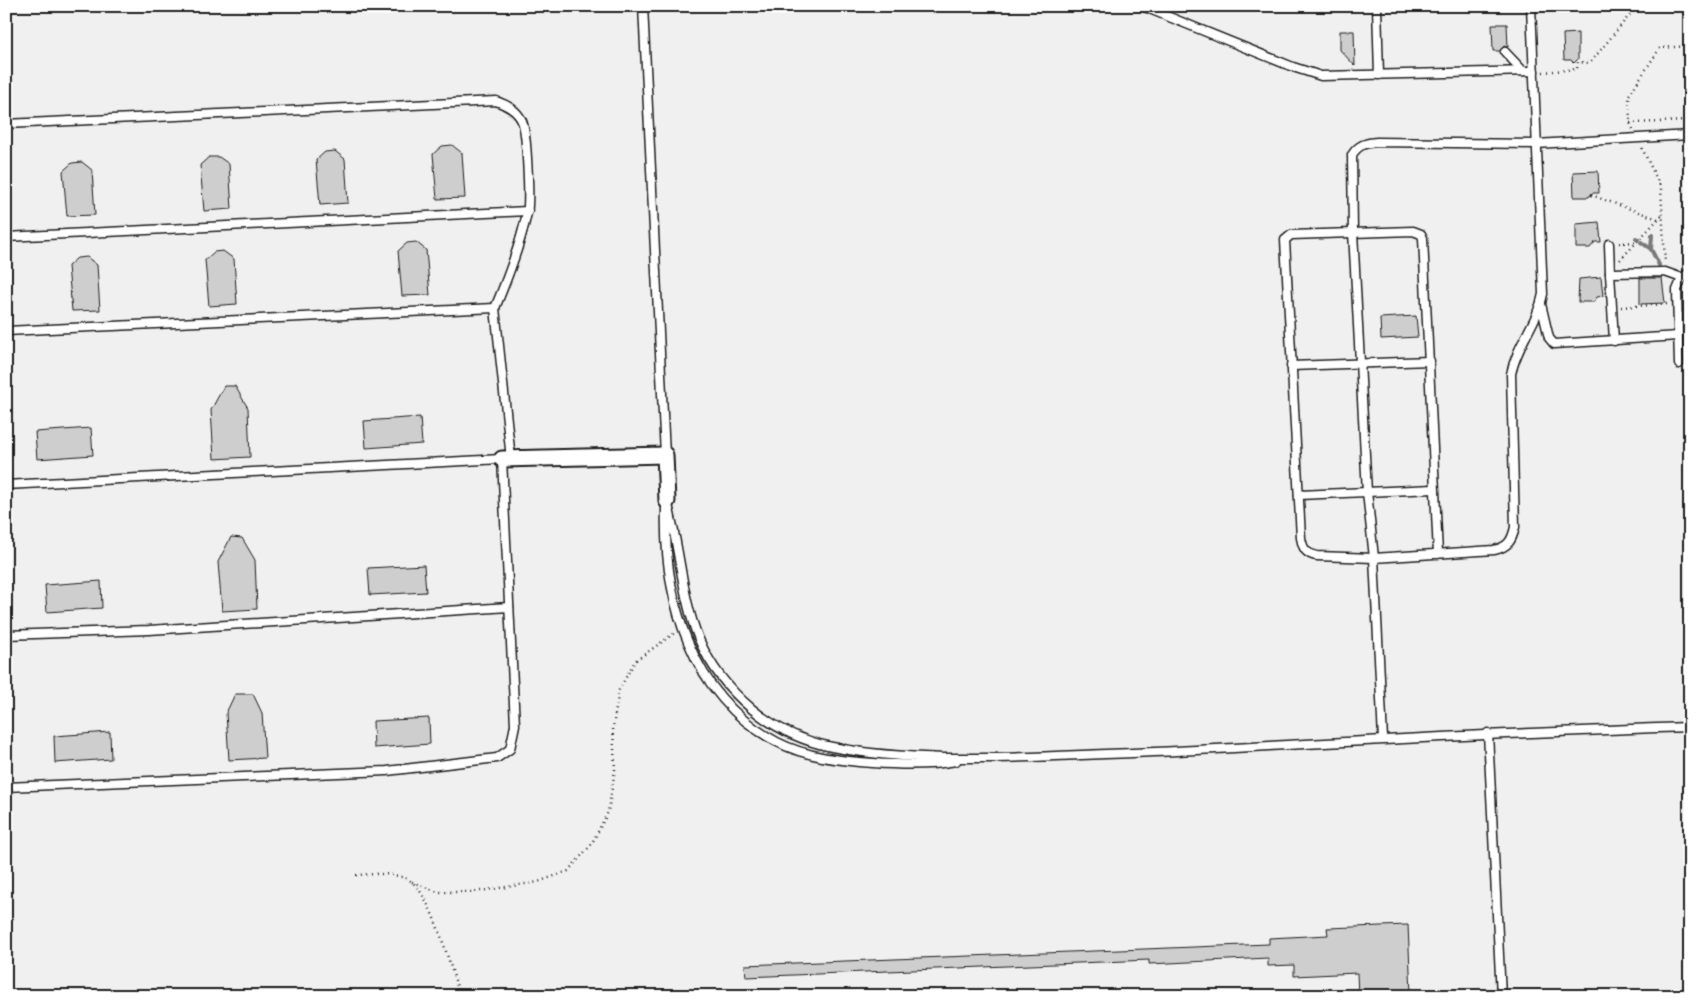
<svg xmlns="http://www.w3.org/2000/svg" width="1696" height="1002" font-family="Caveat,sans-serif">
<rect width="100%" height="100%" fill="#fff"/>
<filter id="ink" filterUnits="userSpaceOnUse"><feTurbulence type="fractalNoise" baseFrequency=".02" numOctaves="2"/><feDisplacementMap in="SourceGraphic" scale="10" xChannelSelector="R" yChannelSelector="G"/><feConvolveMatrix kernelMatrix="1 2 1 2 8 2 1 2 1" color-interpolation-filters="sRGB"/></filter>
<g filter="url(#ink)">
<rect fill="#f0f0f0" x="6" y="6" width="1684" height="990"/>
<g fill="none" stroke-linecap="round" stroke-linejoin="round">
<g stroke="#7a7a7a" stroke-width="4">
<path d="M1652 235 1651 249 1659 265"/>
<path d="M1636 238 1638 239"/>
<path d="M1641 242 1651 249"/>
</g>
</g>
<g fill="#cecece" stroke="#1c1c1c">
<path d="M1492 24H1507L1508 47 1504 46 1500 51H1493Z"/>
<path d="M1340 31H1354L1355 66 1340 50Z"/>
<path d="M1578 33V59L1574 63 1571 60H1564L1563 34Z"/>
<path d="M452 145 462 153 465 198 437 199 433 154 442 146Z"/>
<path d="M335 151 345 159 348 203 320 205 316 160 325 152Z"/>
<path d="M209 157H219L229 164 232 209 204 211 200 165Z"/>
<path d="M82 162 92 170 95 215 67 216 63 171 72 163Z"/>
<path d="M1598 171 1599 193H1592L1589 197H1574L1573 172Z"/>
<path d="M1599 222 1601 242H1595L1590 248H1576V224Z"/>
<path d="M416 242 426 250 430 295 402 296 398 251 407 243Z"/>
<path d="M223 251 234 259 237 304 209 306 205 260 214 252Z"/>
<path d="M87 257 97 265 100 310 72 311 68 266 77 258Z"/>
<path d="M1601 277 1603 296 1597 297 1594 302H1578L1579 279Z"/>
<path d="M1640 278H1662L1665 303 1640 304Z"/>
<path d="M1416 316 1418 337 1381 339 1380 318Z"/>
<path d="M224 386H235L248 408 250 457 214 459 211 410Z"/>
<path d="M420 417 422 444 366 448 364 421Z"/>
<path d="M91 428 93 455 37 459 35 432Z"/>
<path d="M231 537 242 538 255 560 257 609 222 611 218 562Z"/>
<path d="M424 565 426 592 370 595 368 568Z"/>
<path d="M101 581 102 608 47 612 45 585Z"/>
<path d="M235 694H253L262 713 265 758 229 760 226 713Z"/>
<path d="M429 718 430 744 374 748 373 721Z"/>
<path d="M110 732 111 759 55 763 54 736Z"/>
<path d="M1408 925 1411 994 1358 996 1357 973 1294 976V965L1268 966V958L1149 964V960L746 977 745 965 1269 944V938L1328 935 1327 928Z"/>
</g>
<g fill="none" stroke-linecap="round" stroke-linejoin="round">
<g stroke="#1c1c1c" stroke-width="11">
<g id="lane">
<path d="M643 6 665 455"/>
<path d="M1142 6 1293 67 1321 76 1534 71"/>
<path d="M1377 6 1379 75"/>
<path d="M1505 52 1523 71"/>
<path d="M6 124 496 101C507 105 517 110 522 121 527 132 530 202 527 213 520 246 508 277 495 308"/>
<path d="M6 237 528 211"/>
<path d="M1609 244 1610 273"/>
<path d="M1541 304 1549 338 1554 344 1678 336"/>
<path d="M6 331 495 308 511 459"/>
<path d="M1614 341 1610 273 1665 272 1682 278"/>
<path d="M1679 364 1677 290 1682 278 1690 272"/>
<path d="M1291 366 1430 361"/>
<path d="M6 485 502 459 515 725 510 749 497 758 387 771 6 787"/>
<path d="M1299 495 1434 489"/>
<path d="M667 501C689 584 678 647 752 709 775 728 802 741 832 747 905 761 982 759 1056 756 1110 754 1163 752 1216 749 1374 740 1532 732 1690 727"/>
<path d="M666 508C663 599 691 697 777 742 806 757 841 761 873 763 901 765 929 766 956 761"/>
<path d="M1438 554 1423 238 1421 234 1413 231 1291 235 1285 240 1301 538C1303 549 1306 554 1317 556L1374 558 1494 550C1508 547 1512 541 1515 527L1511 374C1517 344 1538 322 1543 294L1531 6"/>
<path d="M6 635 149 630 509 607"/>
<path d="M1488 733 1501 996"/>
<path d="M1383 739 1374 558 1367 492 1353 232 1352 155C1358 145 1365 143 1377 142L1536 144 1690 135"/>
</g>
</g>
<g stroke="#1c1c1c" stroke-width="19">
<path id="street" d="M502 459 665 455 667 501"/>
</g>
<g stroke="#1c1c1c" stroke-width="2.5" stroke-dasharray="1 4" stroke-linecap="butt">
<path d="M1543 72 1577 69 1578 62 1590 63 1637 6"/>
<path d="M1630 123 1690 121"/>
<path d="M1633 129 1630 123 1629 95 1660 48 1690 46"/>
<path d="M1642 148 1661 188 1665 263"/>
<path d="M1591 195 1658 219"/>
<path d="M1619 243 1636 242"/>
<path d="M1620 260 1662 215"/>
<path d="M1621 307 1668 304"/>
<path d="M356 875C373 874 394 872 409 880 432 893 451 970 460 996"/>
<path d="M412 882 438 892H474L538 882 568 871 591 845 608 812 615 770 613 727 619 690 635 661 676 632"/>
</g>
<use href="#lane" stroke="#fff" stroke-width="8"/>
<use href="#street" stroke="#fff" stroke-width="15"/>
</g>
</g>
<rect width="1696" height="1002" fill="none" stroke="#fff" stroke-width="25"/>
<rect x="12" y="12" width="1671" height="977" fill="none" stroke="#1c1c1c" stroke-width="2" filter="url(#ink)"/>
</svg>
